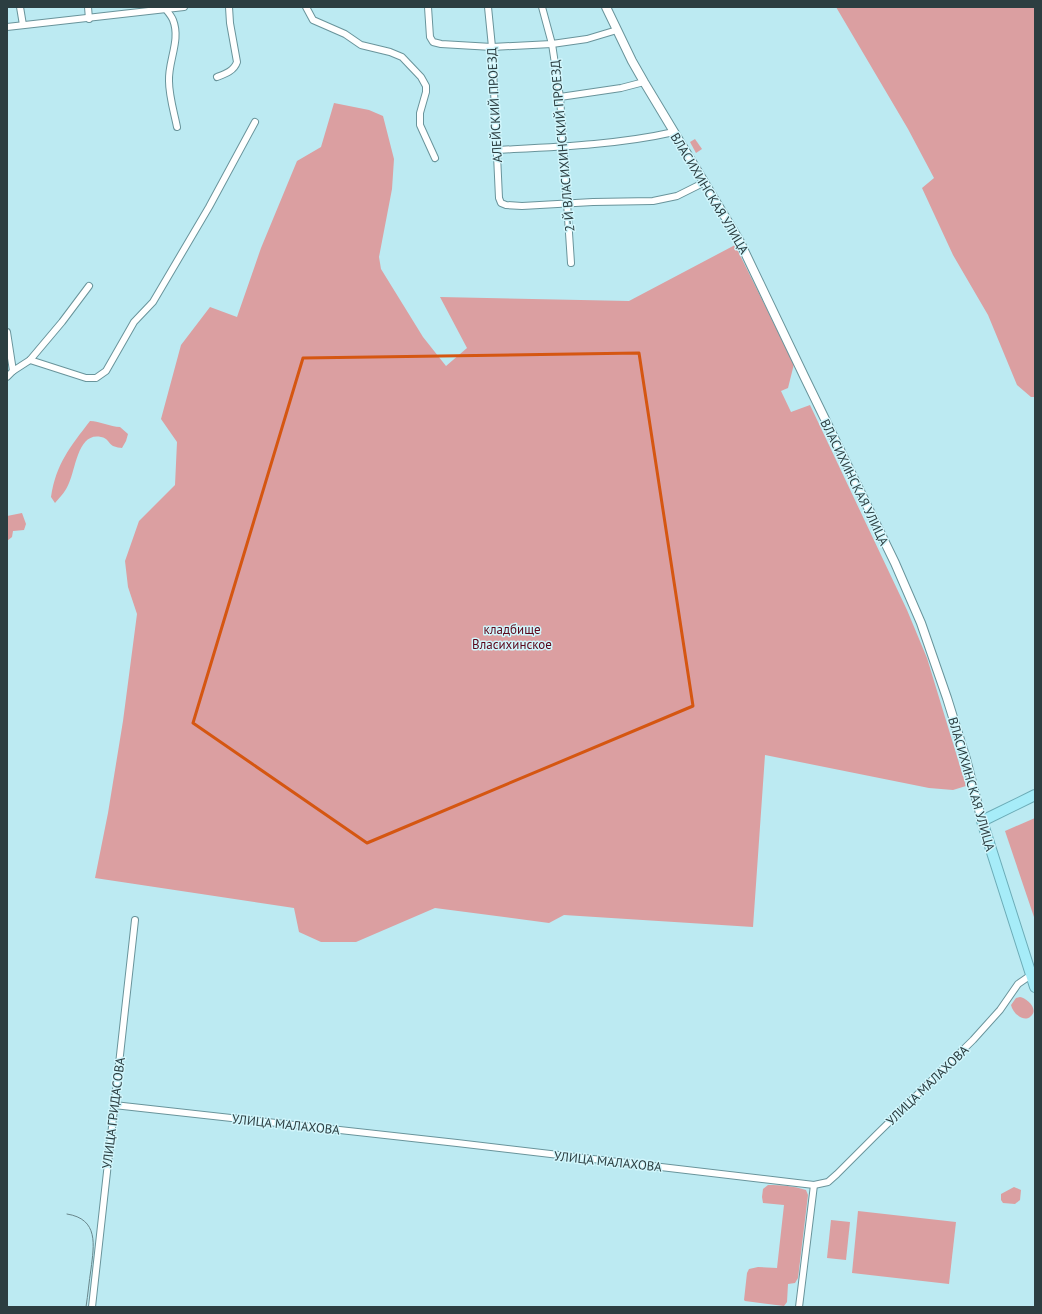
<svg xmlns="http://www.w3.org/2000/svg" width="1042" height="1314" font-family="'PT Sans',sans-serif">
<rect width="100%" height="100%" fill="#bceaf2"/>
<g fill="#db9fa1">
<path d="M836 7H1035V397H1031L1017 385 988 315 953 255 922 188 934 178 908 129Z"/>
<path d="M334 103 369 110 383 116 394 159 392 189 379 257 381 269 423 337 446 366 467 348 440 297 629 301 735 245 794 364 788 388 781 391 791 412 810 405 907 610 927 658 966 786 953 790 929 788 765 755 753 927 564 915 549 923 435 908 356 942H321L299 932 294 908 95 878 108 813 123 721 137 614 128 587 125 561 139 521 175 485 177 442 161 419 181 345 210 307 237 317 261 248 297 161 321 147Z"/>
<path d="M695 139 702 149 696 153 690 142Z"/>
<path d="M90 421C100 421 110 427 120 427L128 434 126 441 122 448C120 448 116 447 113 446 108 443 108 438 101 437 78 432 76 468 69 483 66 491 61 496 55 503L51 497C56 464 70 447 90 421Z"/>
<path d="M22 513 26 524 24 530 13 531 12 537 7 541V516Z"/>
<path d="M1035 818V920L1005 831Z"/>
<path d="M1020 997C1026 998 1038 1008 1032 1015 1025 1024 1013 1014 1011 1005L1016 998Z"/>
<path d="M768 1185C781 1185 794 1186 806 1190L808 1195 798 1278 795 1283 788 1284 787 1302 784 1306 745 1301 744 1300 747 1273 749 1269 758 1267 777 1268 784 1205 763 1203 762 1197 763 1189Z"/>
<path d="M1014 1187 1021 1190 1020 1200 1015 1204 1003 1203 1001 1200V1194Z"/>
<path d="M858 1211 956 1222 949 1284 852 1273Z"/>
<path d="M831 1220 850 1222 846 1260 827 1258Z"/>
</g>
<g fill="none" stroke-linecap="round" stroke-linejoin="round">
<g stroke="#69949b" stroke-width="8">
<g id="minor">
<path d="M20 7 23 25"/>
<path d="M88 7 89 19"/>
<path d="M164 7C167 11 171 15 173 20 181 40 168 61 169 81 169 96 174 112 177 127"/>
<path d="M306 7 313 20 345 34 361 45 390 52 402 57 421 77 426 86V92L420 113V125L435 158"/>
<path d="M428 7 430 37 433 42 441 44 492 47 552 44 587 39 617 30"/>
<path d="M488 7 492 47 499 198 501 203 506 205 522 206 593 202 653 201 677 196 705 182"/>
<path d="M542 7 552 44 560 97 571 263"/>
<path d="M7 27 184 7"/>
<path d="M217 77C225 74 234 71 237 62L230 23 229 7"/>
<path d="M560 97 621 88 644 82"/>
<path d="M496 150C554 147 617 145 674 132"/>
<path d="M7 332 13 371 30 360 62 322 89 286"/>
<path d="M30 360 86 378H96L106 371 134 322 153 302 209 207 255 122"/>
<path d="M7 377 13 371"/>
<path d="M114 1105 457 1143 814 1185 828 1182 837 1174 875 1136 973 1040 1000 1010 1018 984 1031 975"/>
<path d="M92 1307 135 920"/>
<path d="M799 1307 814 1185"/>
</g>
</g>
<g stroke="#69949b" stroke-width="10">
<path id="tertiary" d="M606 7 632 61 644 82 739 240 804 376 895 563 921 623 947 698 966 759 982 821"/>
</g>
<g stroke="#6cacb7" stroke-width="12">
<path id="trunk" d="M1035 795 982 821 1035 987"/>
</g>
<use href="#minor" stroke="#fff" stroke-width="6"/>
<use href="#tertiary" stroke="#fff" stroke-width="8"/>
<use href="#trunk" stroke="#a6ecf8" stroke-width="10"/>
<path stroke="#68868b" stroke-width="1" d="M67 1214C99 1219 94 1245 91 1269 89 1282 88 1294 86 1307"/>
</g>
<path fill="none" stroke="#d55611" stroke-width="3" stroke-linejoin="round" d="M639 353 693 706 367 843 193 723 303 358Z"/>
<g text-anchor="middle" stroke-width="3" stroke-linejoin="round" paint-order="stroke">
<g font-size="13" fill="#2c3e41" stroke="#d1f6fc">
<text transform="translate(494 105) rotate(-93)" y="5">АЛЕЙСКИЙ ПРОЕЗД</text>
<text transform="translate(562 146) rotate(-95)" y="5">2-Й ВЛАСИХИНСКИЙ ПРОЕЗД</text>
<text transform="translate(710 193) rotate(59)" y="5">ВЛАСИХИНСКАЯ УЛИЦА</text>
<text transform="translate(855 482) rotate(64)" y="5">ВЛАСИХИНСКАЯ УЛИЦА</text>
<text transform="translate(972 784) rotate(74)" y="5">ВЛАСИХИНСКАЯ УЛИЦА</text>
<text transform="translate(927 1085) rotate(-44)" y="5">УЛИЦА МАЛАХОВА</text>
<text transform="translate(113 1113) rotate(-83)" y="5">УЛИЦА ГРИДАСОВА</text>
<text transform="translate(286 1124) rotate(6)" y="5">УЛИЦА МАЛАХОВА</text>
<text transform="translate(608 1161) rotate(6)" y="5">УЛИЦА МАЛАХОВА</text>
</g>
<g font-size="13" fill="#5a0619" stroke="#d1f6fc">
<text x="512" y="634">кладбище<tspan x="512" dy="15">Власихинское</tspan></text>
</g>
</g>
<rect width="1042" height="1314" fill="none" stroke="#2c3e41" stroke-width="16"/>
</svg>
